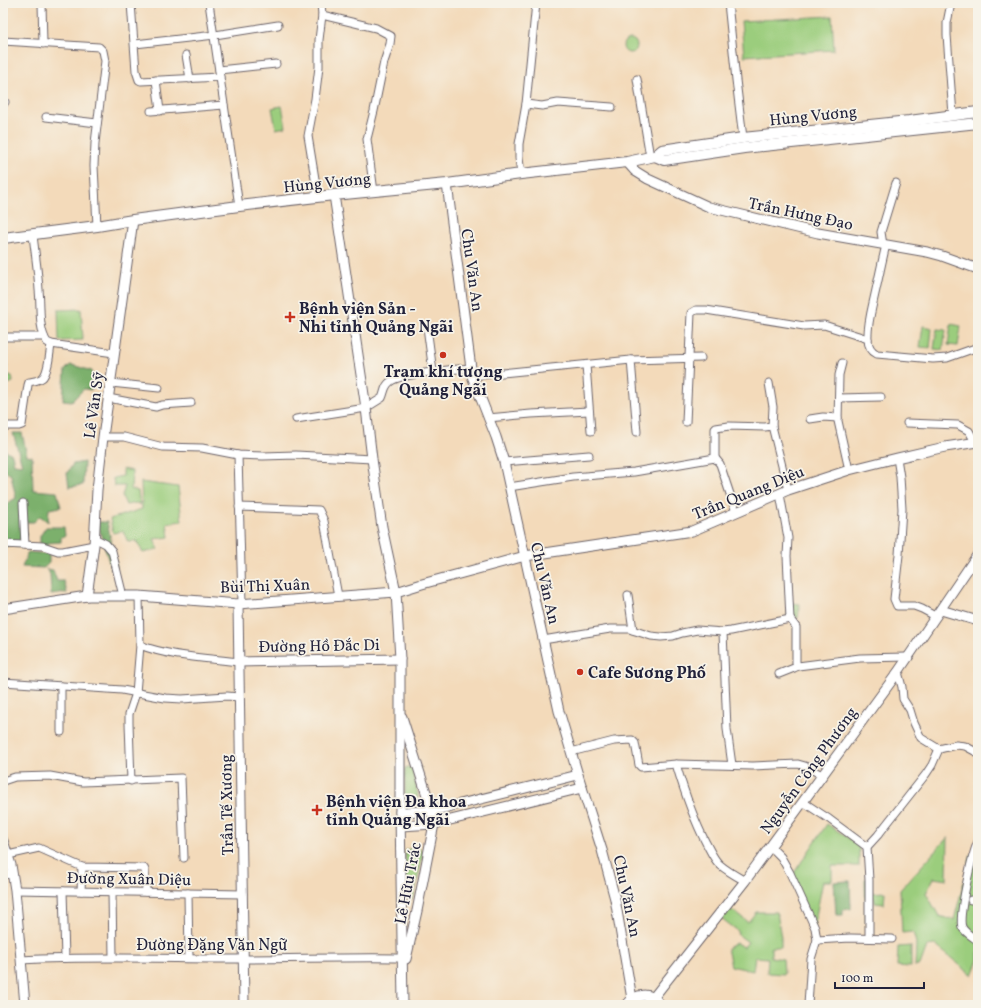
<svg xmlns="http://www.w3.org/2000/svg" width="981" height="1008" font-family="Vollkorn,serif">
<rect width="100%" height="100%" fill="#f7f3e8"/>
<filter id="ink" filterUnits="userSpaceOnUse"><feTurbulence type="fractalNoise" baseFrequency=".025" numOctaves="2"/><feDisplacementMap in="SourceGraphic" scale="8" xChannelSelector="R" yChannelSelector="G"/><feConvolveMatrix kernelMatrix="1 2 1 2 8 2 1 2 1" color-interpolation-filters="sRGB"/></filter>
<filter id="wash" filterUnits="userSpaceOnUse"><feTurbulence type="fractalNoise" baseFrequency=".012" numOctaves="4" result="noise"/><feDisplacementMap in="SourceGraphic" scale="16" xChannelSelector="R" yChannelSelector="G"/><feGaussianBlur stdDeviation="0.9" result="paint"/><feColorMatrix in="noise" values="0 0 0 0 0 0 0 0 0 0 0 0 0 0 0 0 0 1.4 0 .05"/><feComposite in="paint" operator="in"/></filter>
<g filter="url(#wash)">
<rect width="100%" height="100%" fill="#f3daba"/>
<g fill="#9bcd7d" stroke="#5e785c">
<path d="M832 16 834 50 744 56 741 21Z"/>
<circle cx="630" cy="46" r="7"/>
<path d="M282 106 286 127 276 129 272 108Z"/>
<path d="M81 309 83 340 59 341 58 310Z"/>
<path d="M951 324 961 326 958 346 948 345Z"/>
<path d="M923 326 932 328 930 348 920 347Z"/>
<path d="M937 329 946 330 943 350 934 349Z"/>
<path d="M3 363 7 364 6 374 12 376 13 382 3 386Z"/>
<path d="M123 469 132 471 131 489 138 491 140 505 137 503 126 505 122 496 125 486H114L113 478 123 476Z"/>
<path d="M141 482 178 487 182 521 167 523 169 537 154 539 158 549 143 553 137 541 128 542 123 531 113 533 110 519 142 509Z"/>
<path d="M790 603 800 604 798 618 787 616Z"/>
<path d="M408 767 412 768 418 795 417 800C413 803 409 804 405 801V768Z"/>
<path d="M827 824 859 845V866H832V881H823L814 926 792 876Z"/>
<path d="M948 837 947 880 934 878 926 893 939 916 954 920 971 855H978V960L972 975 935 945 927 946 920 965 915 967 916 943 913 932 902 933 900 890Z"/>
<path d="M415 847 421 849 423 854 414 896 412 899H408L406 897 405 852 406 850Z"/>
<path d="M865 879H869L870 893 885 892 884 904 875 903 874 898 872 897 866 922Z"/>
<path d="M729 908 748 922 756 912H777L781 938V947H771V957L783 959 784 974 767 973 768 958 755 957 753 971 731 966 727 948 736 943 744 947 748 942 737 934 738 931 721 918Z"/>
<path d="M911 946V967L897 966 898 947Z"/>
</g>
<g fill="#7cb06c" stroke="#4f6954">
<path d="M70 365C78 366 84 369 92 371L91 390 84 389 72 401 63 400 65 370Z"/>
<path d="M13 433H22L27 455 32 456 33 490 57 492 61 507 49 509 48 522 40 516 34 522H26V536L20 537 21 545 3 546V523L5 522 4 505 16 498 11 475 5 471 3 472V449L12 454 14 464 22 465Z"/>
<path d="M84 462 83 485 69 487 67 473 73 464Z"/>
<path d="M97 522H107L117 567 111 569Z"/>
<path d="M46 527H64L65 536 61 537V542L47 543V548L40 547V536Z"/>
<path d="M28 552 49 554V563L44 568 22 567Z"/>
<path d="M46 569 53 570 57 581H64L67 593 51 595 50 574Z"/>
<path d="M850 881 851 909 843 910V915H836L834 882Z"/>
</g>
</g>
<g filter="url(#ink)">
<g fill="none" stroke-linecap="round" stroke-linejoin="round">
<g stroke="#6b6267" stroke-width="9">
<g id="minor">
<path d="M42 3 43 44"/>
<path d="M131 3 136 71 139 80 141 81 220 77"/>
<path d="M209 3 239 206"/>
<path d="M728 3 736 80 743 138"/>
<path d="M951 3 947 23V35L953 115"/>
<path d="M322 15 376 28 391 36 390 44 384 62 374 111 367 139 374 192"/>
<path d="M3 41 99 47 103 51 105 61 95 143 94 166 97 226"/>
<path d="M135 44 215 35 278 25"/>
<path d="M186 55 190 79"/>
<path d="M219 70 276 64"/>
<path d="M637 79 650 157"/>
<path d="M156 80 160 111"/>
<path d="M3 102H5"/>
<path d="M526 104 542 106 558 103 612 107"/>
<path d="M151 111 224 105"/>
<path d="M46 117 97 123"/>
<path d="M521 174 519 158V144L526 104 536 3"/>
<path d="M318 197 308 136 315 99 319 67V40L322 15 321 3"/>
<path d="M883 245 881 232 896 183"/>
<path d="M886 245C882 261 879 277 875 294 872 308 867 325 868 339 868 346 871 351 877 354L933 359 947 358 978 347"/>
<path d="M427 327 433 372"/>
<path d="M3 337H44"/>
<path d="M51 344 114 353"/>
<path d="M631 360 637 432"/>
<path d="M842 363 839 375 838 421 849 470"/>
<path d="M586 365 591 431"/>
<path d="M472 376 631 360 701 358"/>
<path d="M111 383 159 388"/>
<path d="M769 383 773 407 772 426 788 490"/>
<path d="M108 398 156 407 162 405 191 403"/>
<path d="M839 398 881 397"/>
<path d="M488 418 531 414 589 411"/>
<path d="M296 419 366 408 382 398C385 392 384 386 390 382 399 374 456 369 471 368"/>
<path d="M810 419 823 417 838 418"/>
<path d="M686 422 691 313 696 310H706L804 326 824 325 868 339"/>
<path d="M907 423 958 425 969 431 975 442"/>
<path d="M3 426H19L22 425 28 385 29 382C33 381 38 381 42 378 48 374 50 352 51 344L47 342C38 328 41 307 39 290 38 272 35 253 33 235"/>
<path d="M103 437H124L163 447 202 448 238 455 263 456 296 455 372 459"/>
<path d="M238 455 242 603"/>
<path d="M715 458V429L716 428 729 426 765 427 772 426"/>
<path d="M897 458 900 477 902 509 899 555 894 599 897 606H914L922 609 935 616"/>
<path d="M504 462 589 455"/>
<path d="M509 487 573 477 634 472 715 458 720 464 736 512"/>
<path d="M780 494 788 538 787 556 790 619"/>
<path d="M23 503 25 545"/>
<path d="M239 507 319 510 324 521 338 596"/>
<path d="M94 538 106 544 112 551 123 596"/>
<path d="M3 544 43 546 58 551H63L94 545"/>
<path d="M628 595 633 630"/>
<path d="M723 632 727 729 732 765"/>
<path d="M543 640 610 629H629L651 636 661 637 673 636 682 633 697 630 723 632 731 631 790 619 796 627V663L798 666 860 658 907 657"/>
<path d="M140 645C170 657 208 658 239 662"/>
<path d="M898 672 902 687 903 699 910 710 914 723 921 738 939 749 956 745 965 746 978 753"/>
<path d="M779 674 794 668 798 666"/>
<path d="M3 682 122 690 165 698 182 699 227 696 239 697"/>
<path d="M61 732V686"/>
<path d="M571 752 614 741 632 740 635 743 639 765 641 767 676 764 753 766 798 764 805 766 822 775"/>
<path d="M676 764C684 791 693 818 706 843 710 850 713 858 719 864 727 871 736 876 745 881"/>
<path d="M3 781 15 777 50 776 83 782 181 778 184 858"/>
<path d="M131 781 129 723V714L136 693 140 645 139 596"/>
<path d="M803 802 829 819 867 847 869 880V938"/>
<path d="M978 842C972 853 958 917 962 927 965 933 973 937 978 941"/>
<path d="M770 846 781 857 790 873 815 928 817 940 811 959 808 1005"/>
<path d="M867 847 878 835 926 774 932 765 939 749"/>
<path d="M8 855 39 848 82 867 144 868 145 870 146 892"/>
<path d="M3 874 13 875"/>
<path d="M15 890 243 894"/>
<path d="M63 891 65 958"/>
<path d="M81 891 82 867"/>
<path d="M112 892 113 957"/>
<path d="M188 893 189 958"/>
<path d="M971 900H978"/>
<path d="M817 940 850 938 892 939"/>
<path d="M21 960C95 956 168 959 242 959 295 959 349 957 402 958"/>
</g>
</g>
<g stroke="#6b6267" stroke-width="11">
<g id="tertiary">
<path d="M627 162 635 171 648 179 709 207 818 233 927 252 942 256 978 269"/>
<path d="M447 184 472 376 496 437 504 462 559 711 578 775 602 850 615 899 632 999"/>
<path d="M334 195 366 408 372 459 382 527 396 592 400 659V812L403 1005"/>
<path d="M87 596 94 545 97 490 103 437 133 220"/>
<path d="M238 604 244 1005"/>
<path d="M3 609 87 596H139L238 604 396 592 422 584 525 556 692 531 788 490 849 470 897 458 945 447 978 442"/>
<path d="M941 610 978 621"/>
<path d="M239 662 400 659"/>
<path d="M402 717 432 811 434 824 417 911 406 959"/>
<path d="M400 812 432 811 578 775"/>
<path d="M401 826 434 824 582 788"/>
<path d="M3 841 11 865 15 890 25 1005"/>
<path d="M653 998 745 881 898 672 978 554"/>
</g>
</g>
<g stroke="#6b6267" stroke-width="12">
<g id="secondary">
<path d="M655 156 664 160 744 148 978 123"/>
<path d="M3 238 97 226 133 220 239 206 334 195 447 184 521 174 627 162 655 156 662 150 743 138 909 121 978 112"/>
<path d="M627 1005C636 993 651 992 660 1005"/>
</g>
</g>
<use href="#minor" stroke="#fff" stroke-width="7"/>
<use href="#tertiary" stroke="#fff" stroke-width="9"/>
<use href="#secondary" stroke="#fff" stroke-width="10"/>
</g>
</g>
<g fill="#c8321e" stroke="#f7f3e8" stroke-width="1.5">
<path d="M288 311h4v4h4v4h-4v4h-4v-4h-4v-4h4z"/>
<circle cx="443" cy="355" r="4"/>
<circle cx="580" cy="672" r="4"/>
<path d="M315 804h4v4h4v4h-4v4h-4v-4h-4v-4h4z"/>
</g>
<g text-anchor="middle" stroke-width="3.5" stroke-linejoin="round" paint-order="stroke">
<g font-size="16" fill="#22223b" stroke="#f7f3e8">
<text transform="translate(813 115) rotate(-6)" y="6">Hùng Vương</text>
<text transform="translate(327 182) rotate(-6)" y="6">Hùng Vương</text>
<text transform="translate(801 213) rotate(12)" y="6">Trần Hưng Đạo</text>
<text transform="translate(473 270) rotate(82)" y="6">Chu Văn An</text>
<text transform="translate(93 405) rotate(-82)" y="6">Lê Văn Sỹ</text>
<text transform="translate(748 492) rotate(-22)" y="6">Trần Quang Diệu</text>
<text transform="translate(546 583) rotate(77)" y="6">Chu Văn An</text>
<text transform="translate(265 585) rotate(-2)" y="6">Bùi Thị Xuân</text>
<text transform="translate(319 645) rotate(-1)" y="6">Đường Hồ Đắc Di</text>
<text transform="translate(808 770) rotate(-54)" y="6">Nguyễn Công Phương</text>
<text transform="translate(226 805) rotate(-91)" y="6">Trần Tế Xương</text>
<text transform="translate(129 878) rotate(1)" y="6">Đường Xuân Diệu</text>
<text transform="translate(407 883) rotate(-79)" y="6">Lê Hữu Trác</text>
<text transform="translate(628 896) rotate(78)" y="6">Chu Văn An</text>
<text x="212" y="950">Đường Đặng Văn Ngữ</text>
</g>
<g font-size="16" font-weight="bold" fill="#22223b" stroke="#f7f3e8" text-anchor="start">
<text x="299" y="314">Bệnh viện Sản -<tspan x="299" dy="18">Nhi tỉnh Quảng Ngãi</tspan></text>
<text x="443" y="377" text-anchor="middle">Trạm khí tượng<tspan x="443" dy="18">Quảng Ngãi</tspan></text>
<text x="588" y="678">Cafe Sương Phố</text>
<text x="326" y="807">Bệnh viện Đa khoa<tspan x="326" dy="18">tỉnh Quảng Ngãi</tspan></text>
</g>
</g>
<rect width="981" height="1008" fill="none" stroke="#f7f3e8" stroke-width="16"/>
<path d="M835 982v6h89v-6" fill="none" stroke="#22223b" stroke-width="2"/>
<text x="841" y="982" font-size="12" fill="#22223b" stroke="#f7f3e8" stroke-width="3" paint-order="stroke">100 m</text>
</svg>
